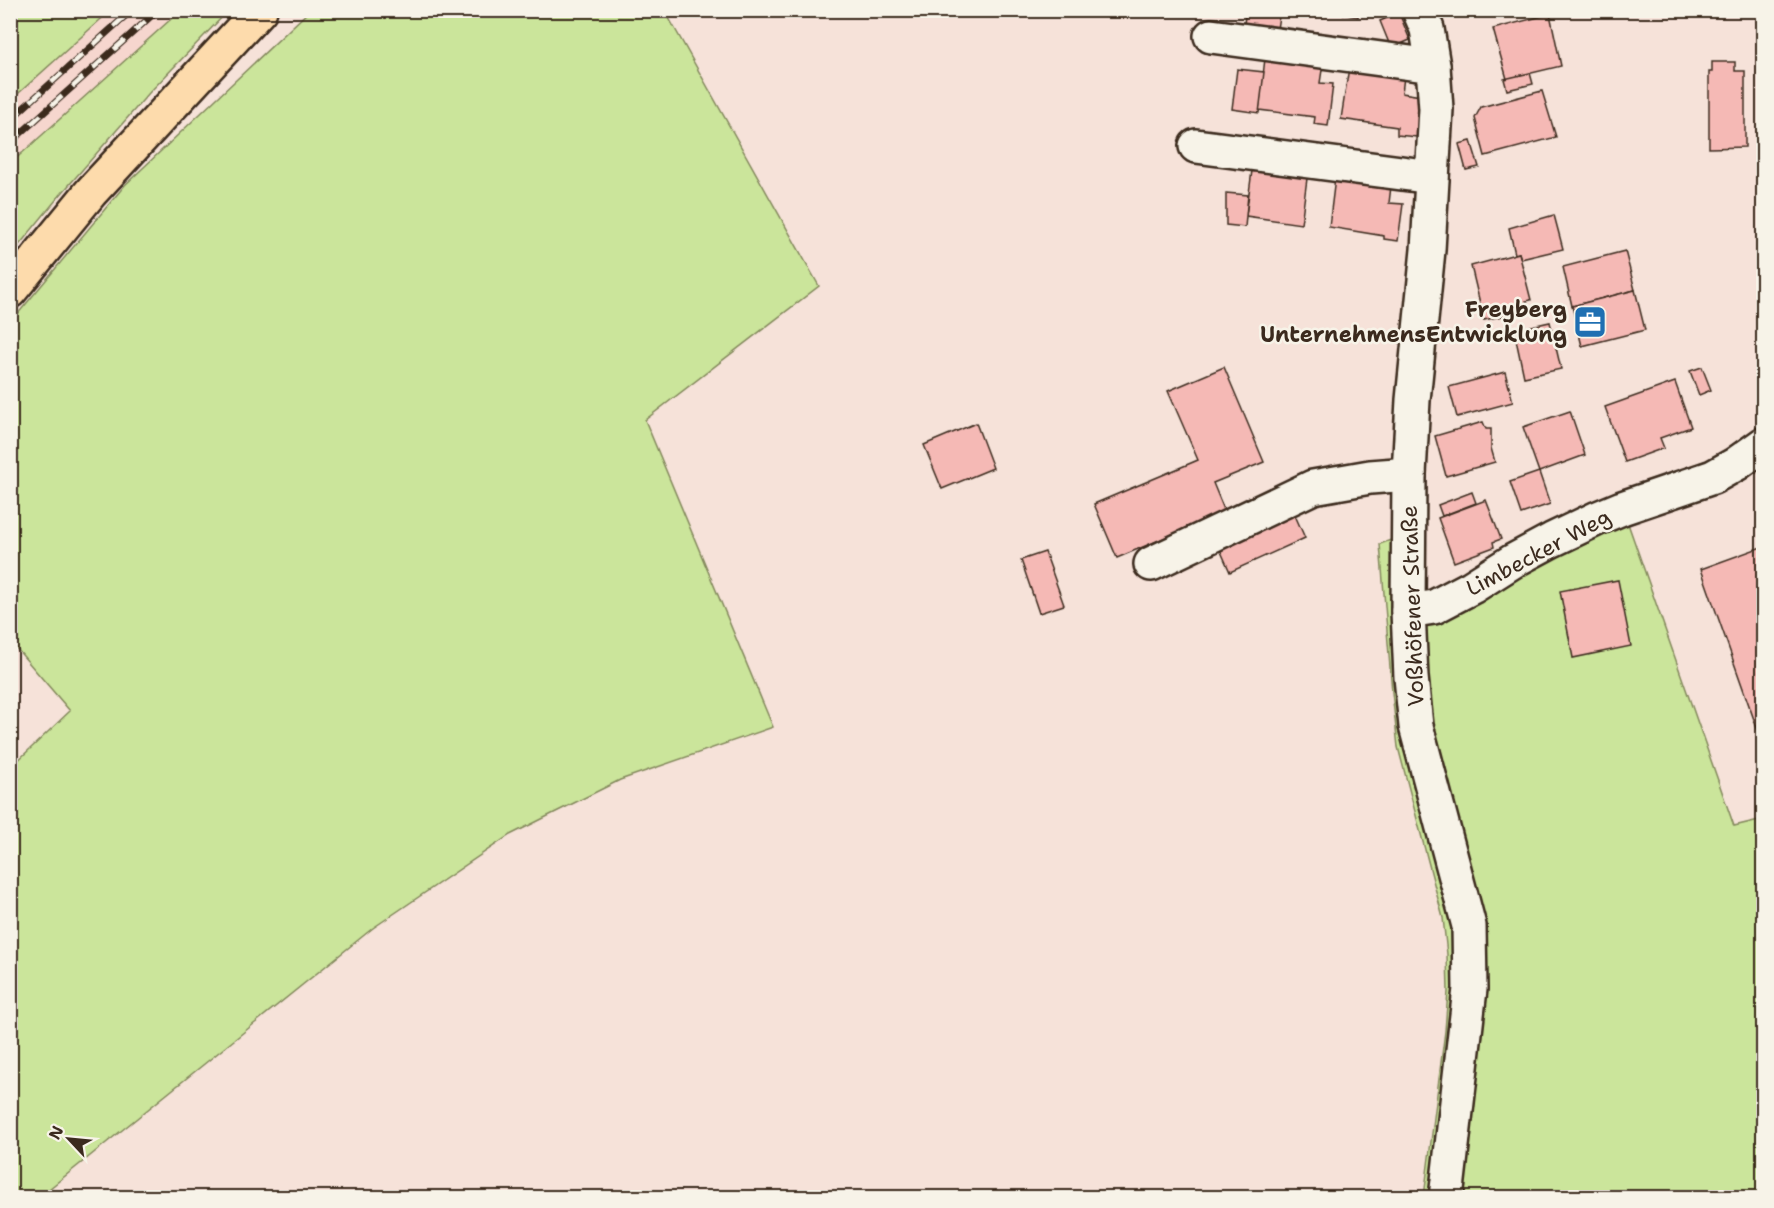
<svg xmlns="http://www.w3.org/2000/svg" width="1774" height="1208" font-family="'Shantell Sans',sans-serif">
<rect width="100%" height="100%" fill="#f6e2d9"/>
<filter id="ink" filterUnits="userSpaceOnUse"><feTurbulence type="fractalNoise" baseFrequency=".0167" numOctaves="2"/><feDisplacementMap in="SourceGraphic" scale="12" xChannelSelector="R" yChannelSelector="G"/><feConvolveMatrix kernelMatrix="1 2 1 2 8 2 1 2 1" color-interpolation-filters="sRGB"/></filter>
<g filter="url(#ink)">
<path fill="#f6d6ce" d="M110 11H180L11 163 10 100Z"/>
<g fill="#cbe59b" stroke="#83885c" stroke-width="1.5">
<path d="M11 10H110V11L11 100Z"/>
<path d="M180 11H228L149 93 56 200 11 255V163Z"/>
<path d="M309 11H665L819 286 645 420 773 727 620 780 510 835 373 928 39 1197H11V767L70 711 11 642V322L125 185Z"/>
<path d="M1625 515 1734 826 1763 819V1197H1458L1479 1028 1429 725 1425 628 1431 622Z"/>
<path d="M1396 538 1458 958 1434 1197H1424L1445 1031 1448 992 1447 954 1443 918 1398 747 1392 692 1380 544Z"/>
</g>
<g fill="#f5b9b5" stroke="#3b2a1e" stroke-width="1.5">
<path d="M1246 10H1280L1276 35 1243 30Z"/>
<path d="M1316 10H1359L1358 17Z"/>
<path d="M1381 10H1398L1399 13 1384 19Z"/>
<path d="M1399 13 1410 40 1391 48 1380 21Z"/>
<path d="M1550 14 1561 66 1507 79 1493 29Z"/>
<path d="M1266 50 1324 57 1320 83 1333 84 1328 126 1314 124 1315 117 1259 110Z"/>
<path d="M1350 61 1405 68 1402 93 1421 96 1417 137 1397 135V127L1341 119Z"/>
<path d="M1712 62H1735V71H1745V147L1709 148V72H1712Z"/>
<path d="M1237 69 1264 72 1259 113 1232 109Z"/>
<path d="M1530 73 1533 84 1507 90 1504 79Z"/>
<path d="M1542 91 1556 137 1485 156 1475 118 1481 107Z"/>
<path d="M1471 141 1479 167 1466 170 1459 144Z"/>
<path d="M1253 163 1308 171 1301 224 1246 216Z"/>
<path d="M1336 170 1392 178 1389 203 1403 204 1398 241 1384 239V236L1329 227Z"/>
<path d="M1226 193 1248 195 1245 227 1226 225Z"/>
<path d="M1554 215 1563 249 1521 259 1519 253 1515 254 1509 228Z"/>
<path d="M1625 251 1635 290 1572 306 1563 267Z"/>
<path d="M1519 253 1531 300 1526 301 1529 310 1484 320 1471 266Z"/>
<path d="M1635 290 1645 330 1582 346 1572 306Z"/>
<path d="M1550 322 1561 369 1524 377 1514 330Z"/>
<path d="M1224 367 1264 462 1213 483 1225 512 1117 558 1094 504 1198 460 1168 391Z"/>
<path d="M1702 367 1711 390 1699 395 1690 371Z"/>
<path d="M1505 372 1513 402 1457 417 1449 387Z"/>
<path d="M1675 382 1691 427 1660 438 1664 448 1625 462 1605 407Z"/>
<path d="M1570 411 1585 455 1539 472 1523 427Z"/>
<path d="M1483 422 1486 429H1491V448L1495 462 1446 476 1435 436Z"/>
<path d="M976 423 993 468 942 489 924 445Z"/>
<path d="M1539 472 1550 504 1521 514 1510 482Z"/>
<path d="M1472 492 1476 503 1442 516 1438 505Z"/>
<path d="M1486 500 1501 539 1493 542 1494 547 1454 562 1438 518Z"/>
<path d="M1294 513 1305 538 1230 572 1219 547Z"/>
<path d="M1764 546V748L1701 569Z"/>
<path d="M1045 552 1064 605 1039 613 1021 560Z"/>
<path d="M1618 580 1631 646 1573 658 1560 591Z"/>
</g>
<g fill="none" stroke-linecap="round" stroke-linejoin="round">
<g stroke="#3b2a1e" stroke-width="38">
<g id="minor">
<path d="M1419 10 1427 29 1433 66 1436 109 1428 250 1413 400 1409 474 1408 611 1411 677 1416 726 1469 926 1470 989 1446 1198"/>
<path d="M1211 36 1433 66"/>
<path d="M1196 146 1432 177"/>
<path d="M1151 564 1313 487 1370 477 1409 474"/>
<path d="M1408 611 1434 607 1472 587 1513 561 1552 540 1598 518 1622 508 1713 477 1736 464 1764 444"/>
</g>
</g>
<g stroke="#3b2a1e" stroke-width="38">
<path id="major" d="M10 291 91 192 260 10"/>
</g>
<use href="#minor" stroke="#f7f3e8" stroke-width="33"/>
<use href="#major" stroke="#fddbac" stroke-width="33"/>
<g stroke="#3b2a1e" stroke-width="7">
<g id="rail">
<path d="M10 120 132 10"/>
<path d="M10 143 158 10"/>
</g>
</g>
<use href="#rail" stroke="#f7f3e8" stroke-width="4.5" stroke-dasharray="14" stroke-linecap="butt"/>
</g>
</g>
<defs>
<g id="office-square" transform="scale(1.725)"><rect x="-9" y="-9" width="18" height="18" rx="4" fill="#1f6fb2" stroke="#f7f3e8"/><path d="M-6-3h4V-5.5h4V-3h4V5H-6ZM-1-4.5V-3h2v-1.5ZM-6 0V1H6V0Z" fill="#fff"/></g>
</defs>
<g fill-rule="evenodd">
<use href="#office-square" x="1590" y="322"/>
</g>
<g text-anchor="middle" stroke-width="5" stroke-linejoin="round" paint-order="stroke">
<g font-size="22" font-weight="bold" fill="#3b2a1e" stroke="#f7f3e8" text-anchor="end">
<text x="1567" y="317">Freyberg<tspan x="1567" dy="25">UnternehmensEntwicklung</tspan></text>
</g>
<g font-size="22" fill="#3b2a1e" stroke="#f7f3e8">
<text transform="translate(1538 552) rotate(-28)" y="8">Limbecker Weg</text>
<text transform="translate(1412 606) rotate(-92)" y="8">Voßhöfener Straße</text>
</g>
</g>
<rect width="1774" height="1208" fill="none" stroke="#f7f3e8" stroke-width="36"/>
<rect x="18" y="18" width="1738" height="1172" fill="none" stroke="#3b2a1e" stroke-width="2" filter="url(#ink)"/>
<g transform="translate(69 1139) rotate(296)" stroke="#f7f3e8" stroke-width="4.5" paint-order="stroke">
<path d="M0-4.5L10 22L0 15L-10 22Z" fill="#3b2a1e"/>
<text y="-9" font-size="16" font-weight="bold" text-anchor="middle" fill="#3b2a1e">N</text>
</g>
</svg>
